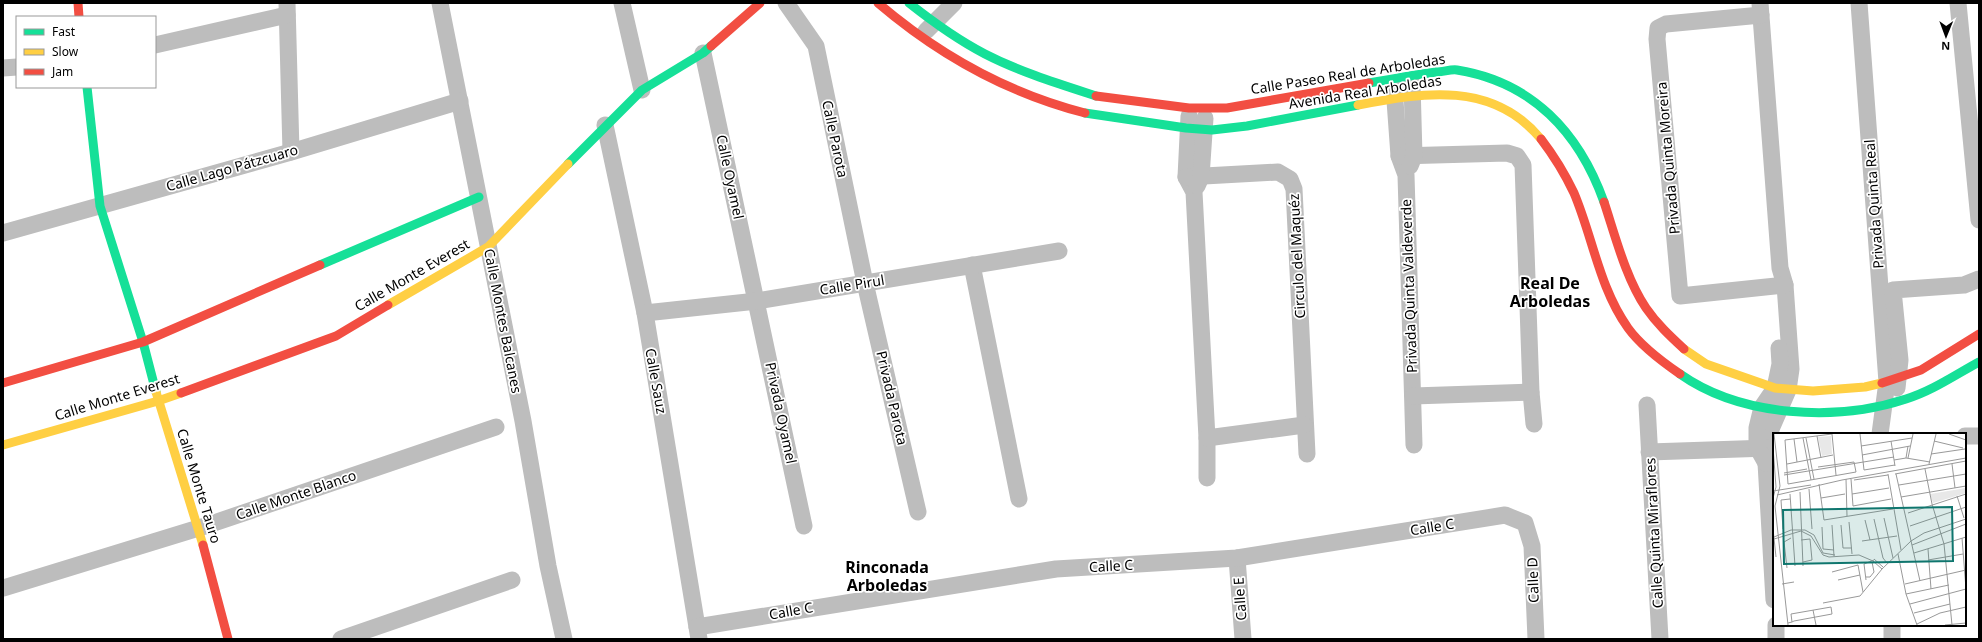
<svg xmlns="http://www.w3.org/2000/svg" width="1982" height="642" font-family="'Noto Sans',sans-serif">
<rect width="100%" height="100%" fill="#fff"/>
<g fill="none" stroke-linecap="round" stroke-linejoin="round">
<g stroke="#bdbdbd" stroke-width="17">
<path d="M287 3 291 152"/>
<path d="M440 3 523 421 548 566 564 639"/>
<path d="M622 3 642 90"/>
<path d="M786 3 816 46 865 283 918 512"/>
<path d="M1760 3 1780 268 1785 285 1791 369 1788 390 1771 429 1770 448 1766 463 1774 600"/>
<path d="M1859 3 1887 382 1880 434"/>
<path d="M1958 3 1979 220"/>
<path d="M1761 15 1666 24 1658 28 1657 39 1680 296 1785 285"/>
<path d="M926 31 954 3"/>
<path d="M155 45 287 15"/>
<path d="M703 53 804 526"/>
<path d="M3 68 17 67"/>
<path d="M1394 87 1399 156 1406 175 1414 445"/>
<path d="M1189 116 1186 177 1194 192 1207 438V478"/>
<path d="M605 125 645 313 699 639"/>
<path d="M1399 156 1507 153 1517 156 1523 165 1531 392 1534 424"/>
<path d="M1410 166 1414 156 1412 83"/>
<path d="M1186 177 1278 172 1290 179 1294 189 1307 454"/>
<path d="M1197 186 1201 177 1205 118"/>
<path d="M3 233 291 152 460 101"/>
<path d="M972 265 1019 499"/>
<path d="M645 313 757 301 1059 251"/>
<path d="M1897 388 1900 360 1893 290 1964 285 1979 279"/>
<path d="M1413 396 1531 392"/>
<path d="M1647 405 1660 639"/>
<path d="M1965 436H1979"/>
<path d="M1207 438 1304 425"/>
<path d="M1649 452 1769 448"/>
<path d="M1766 463 1757 447V428L1762 407 1775 388 1780 364 1779 348"/>
<path d="M1237 558 1243 639"/>
<path d="M3 588 208 525 496 427"/>
<path d="M1776 625V639"/>
<path d="M1892 625V639"/>
<path d="M697 627 1056 569 1237 558 1505 515 1525 523 1532 546 1536 639"/>
<path d="M341 639 512 580"/>
</g>
<g stroke="#16e098" stroke-width="9">
<path d="M909 3C933 22 958 40 985 54 1020 72 1059 84 1096 96"/>
<path d="M1369 83C1392 79 1414 75 1436 72 1443 72 1451 69 1457 70 1532 82 1579 132 1604 202"/>
<path d="M87 87 100 206 143 342 156 392"/>
<path d="M1085 113 1186 128 1212 130 1247 126 1358 105"/>
<path d="M568 164 642 90 703 53 711 46"/>
<path d="M320 265 479 197"/>
<path d="M1680 374C1741 417 1836 422 1906 399 1932 391 1955 375 1979 362"/>
</g>
<g stroke="#ffcf43" stroke-width="9">
<path d="M1358 105C1424 92 1493 81 1541 139"/>
<path d="M388 305 488 247 568 164"/>
<path d="M1684 349 1706 364 1775 388 1813 391 1865 387 1882 383"/>
<path d="M156 392 203 545"/>
<path d="M3 445 158 401 181 393"/>
</g>
<g stroke="#f24e42" stroke-width="9">
<path d="M78 3 79 17"/>
<path d="M878 3C939 55 1007 93 1085 113"/>
<path d="M711 46 760 3"/>
<path d="M1096 96 1189 108H1227L1369 83"/>
<path d="M1541 139C1554 156 1565 174 1574 193 1593 238 1599 287 1628 328 1641 346 1661 361 1680 374"/>
<path d="M1604 202C1615 235 1626 279 1646 308 1657 324 1670 336 1684 349"/>
<path d="M3 383 143 342 320 265"/>
<path d="M1882 383 1921 370 1979 334"/>
<path d="M181 393 336 336 388 305"/>
<path d="M203 545 228 639"/>
</g>
</g>
<g text-anchor="middle" stroke-width="3.5" stroke-linejoin="round" paint-order="stroke">
<g font-size="14" fill="#000" stroke="#fff">
<text transform="translate(1348 74) rotate(-9)" y="5">Calle Paseo Real de Arboledas</text>
<text transform="translate(1365 92) rotate(-9)" y="5">Avenida Real Arboledas</text>
<text transform="translate(835 139) rotate(78)" y="5">Calle Parota</text>
<text transform="translate(1668 158) rotate(-95)" y="5">Privada Quinta Moreira</text>
<text transform="translate(232 168) rotate(-16)" y="5">Calle Lago Pátzcuaro</text>
<text transform="translate(730 177) rotate(78)" y="5">Calle Oyamel</text>
<text transform="translate(1874 204) rotate(-94)" y="5">Privada Quinta Real</text>
<text transform="translate(1297 256) rotate(-93)" y="5">Circulo del Maquéz</text>
<text transform="translate(412 275) rotate(-30)" y="5">Calle Monte Everest</text>
<text transform="translate(852 285) rotate(-9)" y="5">Calle Pirul</text>
<text transform="translate(1409 286) rotate(-92)" y="5">Privada Quinta Valdeverde</text>
<text transform="translate(503 321) rotate(79)" y="5">Calle Montes Balcanes</text>
<text transform="translate(656 381) rotate(80)" y="5">Calle Sauz</text>
<text transform="translate(117 397) rotate(-17)" y="5">Calle Monte Everest</text>
<text transform="translate(892 398) rotate(77)" y="5">Privada Parota</text>
<text transform="translate(781 413) rotate(78)" y="5">Privada Oyamel</text>
<text transform="translate(199 486) rotate(73)" y="5">Calle Monte Tauro</text>
<text transform="translate(296 495) rotate(-19)" y="5">Calle Monte Blanco</text>
<text transform="translate(1432 527) rotate(-9)" y="5">Calle C</text>
<text transform="translate(1654 533) rotate(-93)" y="5">Calle Quinta Miraflores</text>
<text transform="translate(1111 566) rotate(-3)" y="5">Calle C</text>
<text transform="translate(1533 580) rotate(-92)" y="5">Calle D</text>
<text transform="translate(1240 599) rotate(-94)" y="5">Calle E</text>
<text transform="translate(791 611) rotate(-10)" y="5">Calle C</text>
</g>
<g font-size="16" font-weight="bold" fill="#000" stroke="#fff">
<text x="1550" y="289">Real De<tspan x="1550" dy="18">Arboledas</tspan></text>
<text x="887" y="573">Rinconada<tspan x="887" dy="18">Arboledas</tspan></text>
</g>
</g>
<g transform="translate(1773 433)">
<rect width="193" height="193" fill="#fff"/>
<path d="M58 3 59 21 49 23 45 4ZM193 55V60L160 70 157 61Z" fill="#e8e8e8"/>
<path fill="none" stroke="#999" stroke-width="1" d="M1 1 7 53 2 73 15 192M87 1 91 37 122 32M176 1 193 7M44 3 48 25M30 5 38 47M33 5 41 46M21 6 24 29M118 8 122 33M161 8 190 15M88 13 139 5M0 14 3 54 0 65M158 21 192 16M89 22 137 13M133 25 135 13M135 25 140 1M121 27 133 25 157 29M14 31 60 22M156 31 163 1M179 31 182 55M45 34 81 29M152 36 159 71 171 111 179 192M11 40 34 36M115 41 128 117M122 41 193 28M123 41 147 148M11 42 121 24M63 42 59 1 12 7 15 51 83 39 81 29M73 46 74 83M78 46 80 73 118 66M81 47 115 42M46 51 51 87 120 76M126 52 193 41M36 56 39 96M0 58 38 52M27 59 30 133M17 61 22 133M79 61 116 55M4 62 69 47 193 25M184 63 191 85M128 64 193 53M48 65 72 61M135 80 193 61M111 85 120 125M101 86 110 125 114 130M92 87 97 107M76 89 79 121M59 92 61 123M68 92 70 115H79M137 93 193 74M49 94 50 116 61 117M0 96 3 124M10 96 8 67 17 66M1 104 18 97H32L41 102 50 120 62 122M189 105 193 156M1 106 28 98 38 103 50 122 56 124 86 122 100 128 109 136 87 163 50 170M28 107 37 106 39 127 30 129M89 108 124 103M139 112 193 91M155 116 158 156M141 120 193 104M125 121 133 161 144 192M101 126 110 134M155 127 190 121M14 135 11 109 18 105M109 136 138 108 151 100 193 86M59 139 85 132 90 159M93 144H97L101 139 99 129M65 147 87 142M93 147 91 131 101 127M9 151 21 149M132 151 193 137M133 161 176 152M137 171 193 156M40 177 43 192M141 180 177 171M15 190 19 189 21 188 59 181 58 174 18 181 19 189M144 191 167 180 193 174M172 192 193 190"/>
<path fill="#0f766e" fill-opacity="0.15" stroke="#0f766e" stroke-width="2" d="M179 74 180 128 11 131 10 77Z"/>
<rect width="193" height="193" fill="none" stroke="#000" stroke-width="2"/>
</g>
<rect width="1982" height="642" fill="none" stroke="#000000" stroke-width="8"/>
<rect x="16" y="16" width="140" height="72" fill="#ffffff" stroke="#999999"/>
<rect x="24" y="29" width="20" height="6" fill="#16e098" stroke="#999999"/>
<text x="52" y="36" font-size="12" fill="#000000">Fast</text>
<rect x="24" y="49" width="20" height="6" fill="#ffcf43" stroke="#999999"/>
<text x="52" y="56" font-size="12" fill="#000000">Slow</text>
<rect x="24" y="69" width="20" height="6" fill="#f24e42" stroke="#999999"/>
<text x="52" y="76" font-size="12" fill="#000000">Jam</text>
<g transform="translate(1946 36) rotate(181)" stroke="#ffffff" stroke-width="3" paint-order="stroke">
<path d="M0-3L7 15L0 10L-7 15Z" fill="#000000"/>
<text y="-6" font-size="11" font-weight="bold" text-anchor="middle" fill="#000000">N</text>
</g>
</svg>
